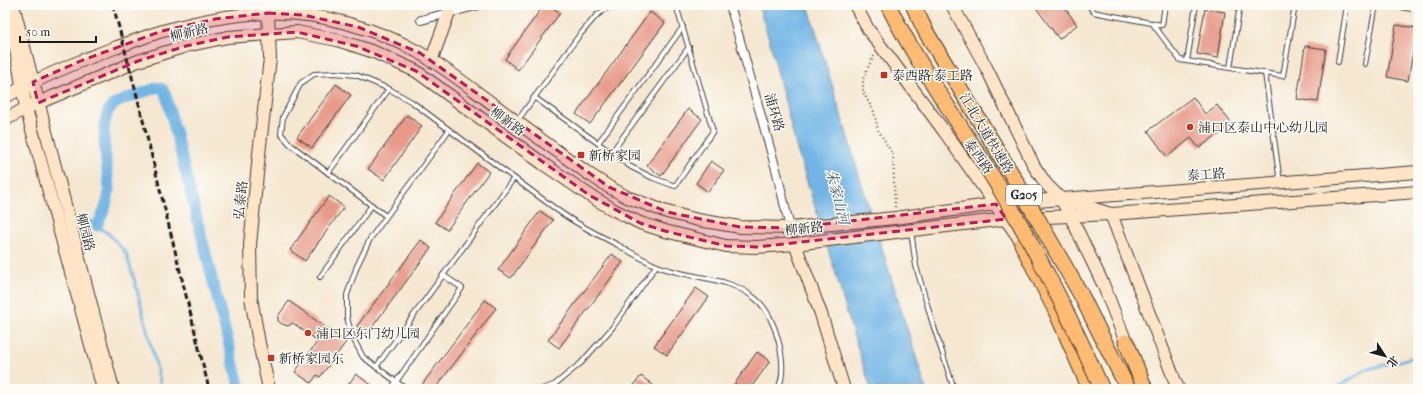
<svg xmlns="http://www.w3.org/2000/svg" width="1423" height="394" font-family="'IM FELL French Canon','Noto Serif SC',serif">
<rect width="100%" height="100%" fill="#fdfcf7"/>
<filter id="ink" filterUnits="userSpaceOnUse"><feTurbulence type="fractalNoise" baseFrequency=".025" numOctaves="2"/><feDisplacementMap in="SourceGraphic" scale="8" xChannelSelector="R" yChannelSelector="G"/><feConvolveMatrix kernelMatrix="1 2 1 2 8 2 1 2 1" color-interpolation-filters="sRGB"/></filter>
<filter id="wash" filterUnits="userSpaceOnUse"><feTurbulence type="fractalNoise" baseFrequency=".012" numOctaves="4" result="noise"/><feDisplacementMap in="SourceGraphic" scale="16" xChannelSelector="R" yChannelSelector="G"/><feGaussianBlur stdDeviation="0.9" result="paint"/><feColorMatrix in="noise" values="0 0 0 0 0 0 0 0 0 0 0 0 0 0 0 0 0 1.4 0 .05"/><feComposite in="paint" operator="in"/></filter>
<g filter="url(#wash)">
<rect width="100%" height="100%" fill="#f5e7d0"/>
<path fill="#6fb5e5" stroke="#466880" d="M758 5H808L862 185 926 389H871L850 324 838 281 796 146 770 42Z"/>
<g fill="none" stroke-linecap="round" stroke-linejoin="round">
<g stroke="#6fb5e5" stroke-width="3">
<path d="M87 219 109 234 126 253 135 282 162 389"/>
<path d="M1335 389 1365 370 1418 356"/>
</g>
<path stroke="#6fb5e5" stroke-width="11" d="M97 226C103 213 109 202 109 188 108 169 97 121 112 106 120 99 147 92 158 87L163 89 166 95 240 389"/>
</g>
<g id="blocks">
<g fill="#e79a88">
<path d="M544 5H549L560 13 518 70 505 59Z"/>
<path d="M1034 5H1063L1077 25 1059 39Z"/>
<path d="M1205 9 1225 12 1218 58 1197 54Z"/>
<path d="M650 12 665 23 590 124 576 114Z"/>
<path d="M1396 25 1417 28 1408 81 1387 77Z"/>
<path d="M1305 46 1326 49 1318 102 1297 99Z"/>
<path d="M336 84 351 95 312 148 297 137Z"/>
<path d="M1193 97 1205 114 1217 105 1232 124 1199 148 1191 138 1167 157 1148 131Z"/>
<path d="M688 109 702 119 661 176 647 165Z"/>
<path d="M407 115 422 126 384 180 368 169Z"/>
<path d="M711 161 724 170 708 192 696 183Z"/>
<path d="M477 163 489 172 447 230 435 222Z"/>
<path d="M329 196 344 207 305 261 290 250Z"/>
<path d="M540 211 553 220 511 278 498 270Z"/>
<path d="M421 240 431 248 367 334 357 326Z"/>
<path d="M612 254 623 262 559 348 548 340Z"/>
<path d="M696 288 709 297 667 355 654 346Z"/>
<path d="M485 300 496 308 435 389H426L421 386Z"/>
<path d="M289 301 346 342 320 377 317 375 311 383 295 372 318 341 293 323 288 326 282 324 278 321V316Z"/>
<path d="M757 352 770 361 750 389H731Z"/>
<path d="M356 374 377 389H345Z"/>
<path d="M641 376 658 389H631Z"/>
</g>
</g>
</g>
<g filter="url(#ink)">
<use href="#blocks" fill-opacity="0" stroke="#3d3a37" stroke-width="1"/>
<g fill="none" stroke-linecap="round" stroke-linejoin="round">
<g stroke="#3d3a37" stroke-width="6">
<g id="lane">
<path d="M1088 5 1094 12 1098 13 1162 25 1165 5"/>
<path d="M1240 5 1230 68 1283 76 1295 5"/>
<path d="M1388 5 1418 10"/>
<path d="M1152 23 1180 60 1230 68"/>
<path d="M1187 61 1196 5"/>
<path d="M1338 62 1347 5"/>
<path d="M1365 64 1376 5"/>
<path d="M1265 73 1280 182"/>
<path d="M534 97 631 167 653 178 675 186 713 131 676 5"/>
<path d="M518 120 578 37 596 16 611 5"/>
<path d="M598 143 683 27"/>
<path d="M611 153 689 47"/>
<path d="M328 173 389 89"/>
<path d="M1417 213 1418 215"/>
<path d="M386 216 291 145 281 134 283 117 301 83 314 74 335 73 356 75 389 89 412 102C444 126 475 149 507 173 525 186 542 199 560 212 578 225 598 235 618 245 630 252 642 259 655 265 688 280 728 274 757 300 776 316 789 366 778 389"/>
<path d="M911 231 916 266 931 318 954 389"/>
<path d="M320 277 372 205"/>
<path d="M376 367 514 178"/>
<path d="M391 389 462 288 443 275"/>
<path d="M406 389 363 357 353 338 347 318V295L357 266 370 239 449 130"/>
<path d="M542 389 554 385 581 363 612 328 656 266"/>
</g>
</g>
<g stroke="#3d3a37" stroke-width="10">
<g id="street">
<path d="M730 5 777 173 790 228"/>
<path d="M421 20 479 5"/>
</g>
</g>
<g stroke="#3d3a37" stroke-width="14">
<g id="secondary">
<path d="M13 5 113 389"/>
<path d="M855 5 868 29 944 131 1028 251"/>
<path d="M952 5 987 69 1034 166 1046 184 1061 199 1070 215 1103 284 1126 342 1130 348"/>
<path d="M5 11 16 50 26 108 103 389"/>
<path d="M268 13 270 58 259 154 250 245 251 298 259 343 269 389"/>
<path d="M431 61 449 12"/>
<path d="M5 97C41 77 79 61 117 47 133 42 148 35 163 31 195 22 235 14 268 13 317 11 379 29 420 53 447 69 472 89 497 107 527 130 558 152 589 174L609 187 627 197 667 212 698 220 740 227 790 228 895 218 996 204 1418 172"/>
<path d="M5 120 26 108 138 61 186 46 228 37 297 32 337 40 356 46 374 52 416 71 542 163 589 195 614 210 640 223 665 231 726 246 757 247 795 244 1006 219 1111 214 1418 192"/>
<path d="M1068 201 1111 214 1178 389"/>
<path d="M795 244 821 314 844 389"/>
</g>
</g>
<g stroke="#3d3a37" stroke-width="17">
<g id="highway">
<path d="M1022 244 1056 311 1090 389"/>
<path d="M1126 342 1145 389"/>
</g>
</g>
<path stroke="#3d3a37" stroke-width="2" stroke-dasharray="1 3" stroke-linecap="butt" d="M874 56 867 69 863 79V92L874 112 878 130 893 155 895 207"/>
<use href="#lane" stroke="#fff" stroke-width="4"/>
<use href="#street" stroke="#fff" stroke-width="8"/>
<use href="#secondary" stroke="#ffe4c6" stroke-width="12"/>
<use href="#highway" stroke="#ffbb71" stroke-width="15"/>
<g stroke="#1c1c1c" stroke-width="3" stroke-dasharray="6 3" stroke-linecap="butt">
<path d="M113 5 137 96 209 389"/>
<path d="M5 9 14 5"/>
</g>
<g stroke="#3d3a37" stroke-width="17" stroke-linecap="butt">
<g id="highway-bridge">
<path d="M888 5C920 69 963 128 1000 189 1038 253 1072 321 1102 389"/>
<path d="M913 5 926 32 1017 183 1080 293 1128 389"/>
</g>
</g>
<use href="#highway-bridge" stroke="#ffbb71" stroke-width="15"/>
</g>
</g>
<path fill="#c2185b" fill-opacity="0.2" stroke="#c2185b" stroke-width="3" stroke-dasharray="8 5" stroke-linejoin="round" d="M268 13 303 15 358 27 420 53 609 187 667 212 740 227 790 228 996 204 1006 219 757 247 726 246 665 231 640 223 589 195 416 71 356 46 297 32 228 37 186 46 138 61 38 103 33 82 83 60 162 31 215 19Z"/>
<g fill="#c8321e" stroke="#fdfcf7" stroke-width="1.5">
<rect x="880" y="71" width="8" height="8" rx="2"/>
<circle cx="1190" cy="127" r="4"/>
<rect x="577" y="151" width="8" height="8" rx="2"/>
<circle cx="308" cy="333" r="4"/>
<rect x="267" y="354" width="8" height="8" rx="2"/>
</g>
<g text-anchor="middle" stroke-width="3" stroke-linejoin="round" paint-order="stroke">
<rect fill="#fdfcf7" stroke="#605f5e" stroke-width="1" x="1006" y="185" width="36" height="20" rx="3"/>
<g font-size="12" font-weight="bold" fill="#1c1c1c">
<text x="1024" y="199">G205</text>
</g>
<g font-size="13" fill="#1c1c1c" stroke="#fdfcf7">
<text transform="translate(189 32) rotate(-14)" y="5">柳新路</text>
<text transform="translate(775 112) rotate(74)" y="5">浦环路</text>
<text transform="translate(508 121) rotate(36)" y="5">柳新路</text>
<text transform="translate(987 133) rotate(59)" y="5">江北大道快速路</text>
<text transform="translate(979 156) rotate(55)" y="5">泰西路</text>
<text transform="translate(1206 174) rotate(-4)" y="5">泰工路</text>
<text transform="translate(240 200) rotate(-84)" y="5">弘泰路</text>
<text transform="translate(804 228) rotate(-6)" y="5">柳新路</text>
<text transform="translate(86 232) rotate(75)" y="5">柳园路</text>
</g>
<g font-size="13" fill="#1c1c1c" stroke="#fdfcf7" text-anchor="start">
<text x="892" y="80">泰西路·泰工路</text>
<text x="1198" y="132">浦口区泰山中心幼儿园</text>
<text x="589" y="160">新桥家园</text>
<text x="316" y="338">浦口区东门幼儿园</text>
<text x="279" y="363">新桥家园东</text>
</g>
<g font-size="14" font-style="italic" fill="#3d596c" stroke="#fdfcf7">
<text transform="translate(838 197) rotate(76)" y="5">朱家山河</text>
</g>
</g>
<rect width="1423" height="394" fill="none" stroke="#fdfcf7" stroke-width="20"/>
<g transform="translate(1385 356) rotate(126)" stroke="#fdfcf7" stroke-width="3" paint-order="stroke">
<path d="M0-3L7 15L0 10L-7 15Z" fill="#1c1c1c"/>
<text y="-6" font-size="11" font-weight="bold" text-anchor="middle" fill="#1c1c1c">北</text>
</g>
<path d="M20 36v6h76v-6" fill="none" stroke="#1c1c1c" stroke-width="2"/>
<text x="26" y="36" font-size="12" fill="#1c1c1c" stroke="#fdfcf7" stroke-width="3" paint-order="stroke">50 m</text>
</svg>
